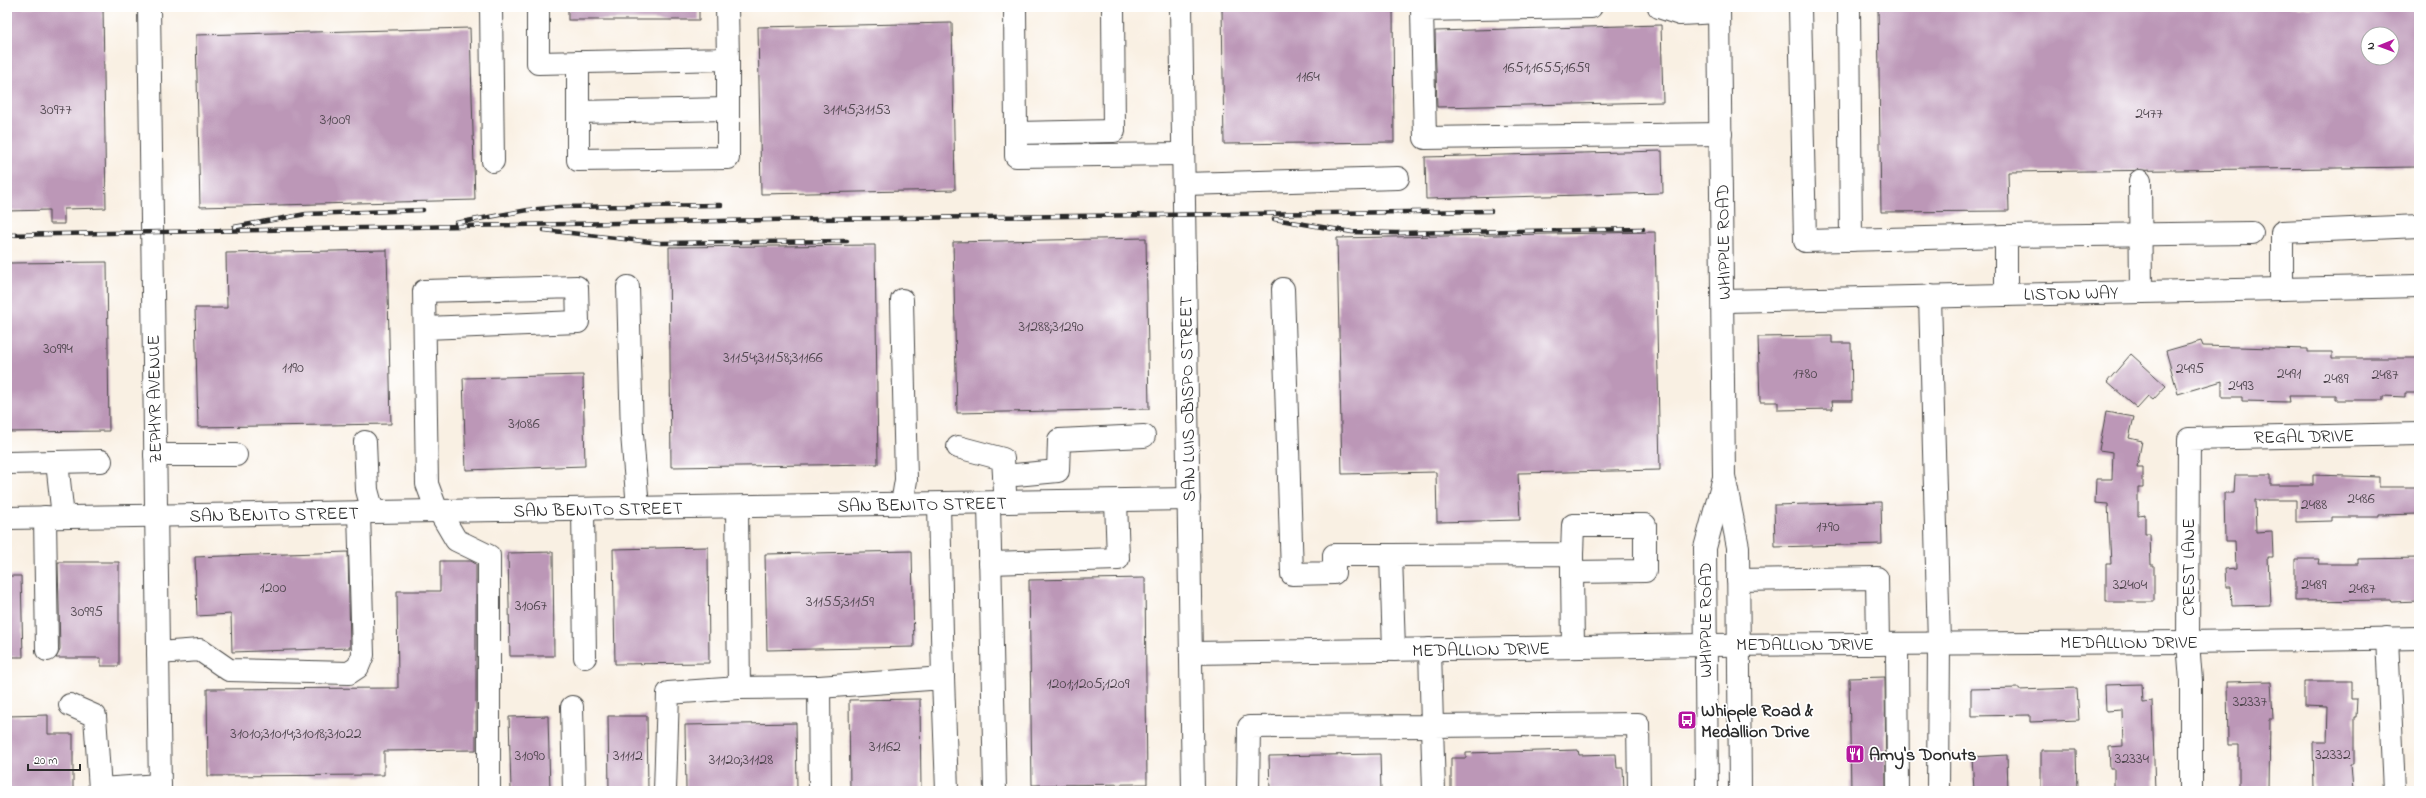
<svg xmlns="http://www.w3.org/2000/svg" width="2426" height="798" font-family="'Indie Flower',sans-serif">
<rect width="100%" height="100%" fill="#fff"/>
<filter id="ink" filterUnits="userSpaceOnUse"><feTurbulence type="fractalNoise" baseFrequency=".025" numOctaves="2"/><feDisplacementMap in="SourceGraphic" scale="8" xChannelSelector="R" yChannelSelector="G"/><feConvolveMatrix kernelMatrix="1 2 1 2 8 2 1 2 1" color-interpolation-filters="sRGB"/></filter>
<filter id="wash" filterUnits="userSpaceOnUse"><feTurbulence type="fractalNoise" baseFrequency=".012" numOctaves="4" result="noise"/><feDisplacementMap in="SourceGraphic" scale="16" xChannelSelector="R" yChannelSelector="G"/><feGaussianBlur stdDeviation="0.9" result="paint"/><feColorMatrix in="noise" values="0 0 0 0 0 0 0 0 0 0 0 0 0 0 0 0 0 1.4 0 .05"/><feComposite in="paint" operator="in"/></filter>
<g filter="url(#wash)">
<rect width="100%" height="100%" fill="#f9f0e3"/>
<g id="blocks">
<g fill="#bc97b7" fill-rule="evenodd">
<path d="M7 7H103L106 208 64 209V224H49V210L7 211Z"/>
<rect x="568" y="7" width="131" height="13"/>
<path d="M1393 7 1394 142 1224 144 1222 9Z"/>
<path d="M1878 7H2419V167L2008 172 2009 211 1881 212ZM2368 34H2392V58H2368Z"/>
<path d="M952 23 955 190 761 194 758 27Z"/>
<path d="M1661 25 1663 102 1437 107 1435 31Z"/>
<path d="M470 28 475 200 200 207 196 35Z"/>
<path d="M1662 151 1663 193 1426 199 1425 157Z"/>
<path d="M1655 232 1660 470 1518 473 1520 520 1437 522 1436 472 1342 474 1337 238Z"/>
<path d="M1146 238 1149 409 957 413 953 242Z"/>
<path d="M875 245 878 464 671 467 669 247Z"/>
<path d="M387 250 391 424 198 427 195 308H227L226 253Z"/>
<path d="M107 262 109 431 7 432V263Z"/>
<path d="M1832 336V343H1851L1852 401H1832L1833 409 1778 410V402H1760L1758 337Z"/>
<path d="M2201 341 2203 346 2308 349V352H2332V358H2419V393H2405V397L2383 396V400H2336V396H2289L2290 402 2242 401V397H2222V381L2178 394 2166 351Z"/>
<path d="M2131 354 2166 386 2153 400 2148 396 2137 408 2107 382Z"/>
<path d="M583 375 585 466 466 470 463 378Z"/>
<path d="M2106 412 2134 417 2129 438 2142 441 2137 467H2143V488H2138V516L2145 515V534H2150L2151 565H2154V602H2106V564H2111L2108 504 2095 503 2096 479H2112L2113 452 2099 450Z"/>
<path d="M2235 475H2271V485H2313V475L2379 477V487H2419V514L2379 515V517H2332V521L2296 522V500H2255L2256 532 2272 531 2273 557H2268L2270 605 2232 606 2231 587H2226L2225 569 2236 568 2235 541H2225L2224 493H2234Z"/>
<path d="M1881 502 1882 544 1775 547 1774 505Z"/>
<path d="M708 547 709 663 615 664 613 549Z"/>
<path d="M912 551 914 647 767 650 765 554Z"/>
<path d="M348 552 350 648 232 652 231 614 197 616 195 557Z"/>
<path d="M553 552 554 656H510L508 553Z"/>
<path d="M2419 558V601L2391 602 2390 600 2295 601V559H2319L2318 564H2358V559Z"/>
<path d="M440 561H471L476 564V750L384 751V775L208 776 207 689 398 688 397 591H440Z"/>
<path d="M58 562H119V666H101V658H56L60 650Z"/>
<path d="M7 576H21L23 657H7Z"/>
<path d="M1145 578 1147 784 1032 785 1029 580Z"/>
<path d="M1885 677 1886 791H1851L1849 678Z"/>
<path d="M2271 681 2273 719H2270L2269 791H2239V745H2228L2227 682Z"/>
<path d="M2304 681H2351V699H2357L2356 717H2354V764H2351L2353 791H2314L2313 742H2327L2328 707 2304 706Z"/>
<path d="M2142 684 2143 702 2152 701 2155 791H2114V769H2110L2109 747 2123 746 2122 710 2106 711 2105 685Z"/>
<path d="M2019 688V690L2077 688 2079 720 2030 722V715L1971 716V689Z"/>
<path d="M920 699 921 791H850L849 700Z"/>
<path d="M48 715V734H73V791H7V716Z"/>
<path d="M548 716 550 791H511L509 717Z"/>
<path d="M608 716H647L648 791H609Z"/>
<path d="M796 723 797 791H686L685 725Z"/>
<path d="M1578 750 1579 755 1616 754 1617 768H1623L1624 791H1451V758H1466V753Z"/>
<path d="M2041 750H2076L2077 791H2041Z"/>
<path d="M1380 754 1381 791H1270L1269 756Z"/>
<path d="M2007 755 2008 791H1974L1972 757Z"/>
</g>
</g>
</g>
<g filter="url(#ink)">
<use href="#blocks" fill-opacity="0" stroke="#4a4947" stroke-width="1"/>
<g fill="none" stroke-linecap="round" stroke-linejoin="round">
<g stroke="#4a4947" stroke-width="24">
<g id="minor">
<path d="M149 7 160 791"/>
<path d="M491 7 493 161"/>
<path d="M538 7V63L728 59 727 7"/>
<path d="M1015 7 1016 133 1114 131 1113 7"/>
<path d="M1181 7 1193 791"/>
<path d="M1591 7 1422 10 1425 138 1721 134"/>
<path d="M1659 7 1680 14 1719 12"/>
<path d="M1800 7 1805 241 2006 236"/>
<path d="M1849 7 1851 240"/>
<path d="M578 62V112L728 109V59"/>
<path d="M578 112V160L728 158V109"/>
<path d="M1016 133V156L1183 154"/>
<path d="M2140 181 2141 292"/>
<path d="M1184 184 1398 178"/>
<path d="M628 287 632 434 638 508"/>
<path d="M1283 289 1292 574 1334 573V555H1391"/>
<path d="M2282 289V232L2419 226"/>
<path d="M2006 295V236L2252 233"/>
<path d="M1930 296 1939 644 1938 791"/>
<path d="M902 300 906 480 902 504"/>
<path d="M1724 301 2419 286"/>
<path d="M425 328 578 322 577 287 424 291 427 484 437 511"/>
<path d="M365 442 367 490 373 512"/>
<path d="M958 447 1003 459 1005 491"/>
<path d="M155 455H236"/>
<path d="M57 462 63 517"/>
<path d="M7 463 101 461"/>
<path d="M1004 476 1058 471 1059 440 1144 436"/>
<path d="M989 503 995 791"/>
<path d="M939 504 943 678"/>
<path d="M583 509 585 657"/>
<path d="M439 511 456 540 489 556V791"/>
<path d="M45 517 47 650"/>
<path d="M7 518 1189 499"/>
<path d="M990 563 1118 559 1116 501"/>
<path d="M1572 572 1573 647"/>
<path d="M1738 580 1877 578 1878 644"/>
<path d="M2387 638 2394 791"/>
<path d="M1897 644 1898 791"/>
<path d="M1394 650 1391 555 1572 554 1573 525H1645V571L1572 572V554"/>
<path d="M158 653 200 650 229 670 349 673 358 667 363 655 359 512"/>
<path d="M1191 653 1705 645 2188 642 2419 638"/>
<path d="M819 687 943 678 947 791"/>
<path d="M739 688 819 687 820 791"/>
<path d="M70 705 95 716 100 789 160 785"/>
<path d="M572 707 574 791"/>
<path d="M665 791 668 693 739 688 737 507"/>
<path d="M1248 791 1249 727 1432 726 1430 649"/>
<path d="M1434 791 1432 726 1638 724 1639 791"/>
<path d="M2191 791V681L2188 642 2189 439 2419 434"/>
</g>
</g>
<g stroke="#4a4947" stroke-width="24">
<g id="major">
<path d="M1719 7 1724 476 1738 547 1740 791"/>
<path d="M1707 791 1705 548 1723 481"/>
</g>
</g>
<use href="#minor" stroke="#fff" stroke-width="22"/>
<use href="#major" stroke="#fff" stroke-width="22"/>
<g stroke="#2b2b2b" stroke-width="4.5">
<g id="rail">
<path d="M1274 219 1352 232 1396 233 1643 229"/>
<path d="M456 223 528 210 559 207 721 205"/>
<path d="M234 227 306 214 423 210"/>
<path d="M544 230 660 243 847 241"/>
<path d="M7 235 817 219 1491 211"/>
</g>
</g>
<use href="#rail" stroke="#fff" stroke-width="3" stroke-dasharray="9" stroke-linecap="butt"/>
</g>
</g>
<defs>
<g id="bus-square" transform="scale(1)"><rect x="-9" y="-9" width="18" height="18" rx="4" fill="#b5179e" stroke="#fff"/><path d="M-5-6H5V4H4V6H2V4H-2V6H-4V4H-5ZM-3.5-4V0h7V-4ZM-3.5 1.2v1.5H-2V1.2ZM2 1.2v1.5H3.5V1.2Z" fill="#fff"/></g>
<g id="restaurant-square" transform="scale(1)"><rect x="-9" y="-9" width="18" height="18" rx="4" fill="#b5179e" stroke="#fff"/><path d="M-5-6h1v4h1v-4h1v4h1v-4h1v5L-1.5 .5V6h-2V.5L-5-1ZM5-6V6H3V1.5H1.5Q1.5-4 5-6Z" fill="#fff"/></g>
</defs>
<g fill-rule="evenodd">
<use href="#bus-square" x="1687" y="720"/>
<use href="#restaurant-square" x="1855" y="754"/>
</g>
<g text-anchor="middle" stroke-width="3.5" stroke-linejoin="round" paint-order="stroke">
<g font-size="16" fill="#4f464e">
<text x="1546" y="72">1651;1655;1659</text>
<text x="1308" y="81">1164</text>
<text x="56" y="114">30977</text>
<text x="857" y="114">31145;31153</text>
<text x="2149" y="118">2477</text>
<text x="335" y="124">31009</text>
<text x="1051" y="331">31288;31290</text>
<text x="58" y="353">30994</text>
<text x="773" y="362">31154;31158;31166</text>
<text x="293" y="372">1190</text>
<text x="2190" y="373">2495</text>
<text x="1805" y="378">1780</text>
<text x="2289" y="378">2491</text>
<text x="2385" y="379">2487</text>
<text x="2336" y="383">2489</text>
<text x="2241" y="390">2493</text>
<text x="524" y="428">31086</text>
<text x="2361" y="503">2486</text>
<text x="2314" y="509">2488</text>
<text x="1828" y="531">1790</text>
<text x="2130" y="589">32404</text>
<text x="2314" y="589">2489</text>
<text x="273" y="592">1200</text>
<text x="2362" y="593">2487</text>
<text x="840" y="606">31155;31159</text>
<text x="531" y="610">31067</text>
<text x="87" y="616">30995</text>
<text x="1088" y="688">1201;1205;1209</text>
<text x="2250" y="706">32337</text>
<text x="296" y="738">31010;31014;31018;31022</text>
<text x="885" y="751">31162</text>
<text x="2333" y="759">32332</text>
<text x="530" y="760">31090</text>
<text x="628" y="760">31112</text>
<text x="2132" y="763">32334</text>
<text x="741" y="764">31120;31128</text>
</g>
<g font-size="18" fill="#2b2b2b" stroke="#fff">
<text transform="translate(1723 242) rotate(-91)" y="6">WHIPPLE ROAD</text>
<text transform="translate(2071 293) rotate(-1)" y="6">LISTON WAY</text>
<text transform="translate(154 399) rotate(-91)" y="6">ZEPHYR AVENUE</text>
<text transform="translate(1187 399) rotate(-91)" y="6">SAN LUIS OBISPO STREET</text>
<text transform="translate(2304 436) rotate(-1)" y="6">REGAL DRIVE</text>
<text transform="translate(922 504) rotate(-1)" y="6">SAN BENITO STREET</text>
<text transform="translate(598 509) rotate(-1)" y="6">SAN BENITO STREET</text>
<text transform="translate(274 514) rotate(-1)" y="6">SAN BENITO STREET</text>
<text transform="translate(2188 567) rotate(-90)" y="6">CREST LANE</text>
<text transform="translate(1705 620) rotate(-90)" y="6">WHIPPLE ROAD</text>
<text x="2129" y="648">MEDALLION DRIVE</text>
<text x="1805" y="650">MEDALLION DRIVE</text>
<text transform="translate(1481 649) rotate(-1)" y="6">MEDALLION DRIVE</text>
</g>
<g font-size="18" font-weight="bold" fill="#2b2b2b" stroke="#fff" text-anchor="start">
<text x="1701" y="716">Whipple Road &amp;<tspan x="1701" dy="21">Medallion Drive</tspan></text>
<text x="1869" y="760">Amy's Donuts</text>
</g>
</g>
<rect width="2426" height="798" fill="none" stroke="#fff" stroke-width="24"/>
<g transform="translate(2380 46) rotate(269)"><circle r="19" fill="#ffffff" stroke="#aaaaaa"/>
<path d="M0-3L7 15L0 10L-7 15Z" fill="#b5179e"/>
<text y="-6" font-size="11" font-weight="bold" text-anchor="middle" fill="#2b2b2b">N</text>
</g>
<path d="M28 764v6h52v-6" fill="none" stroke="#2b2b2b" stroke-width="2"/>
<text x="34" y="764" font-size="12" fill="#2b2b2b" stroke="#ffffff" stroke-width="3" paint-order="stroke">20 m</text>
</svg>
